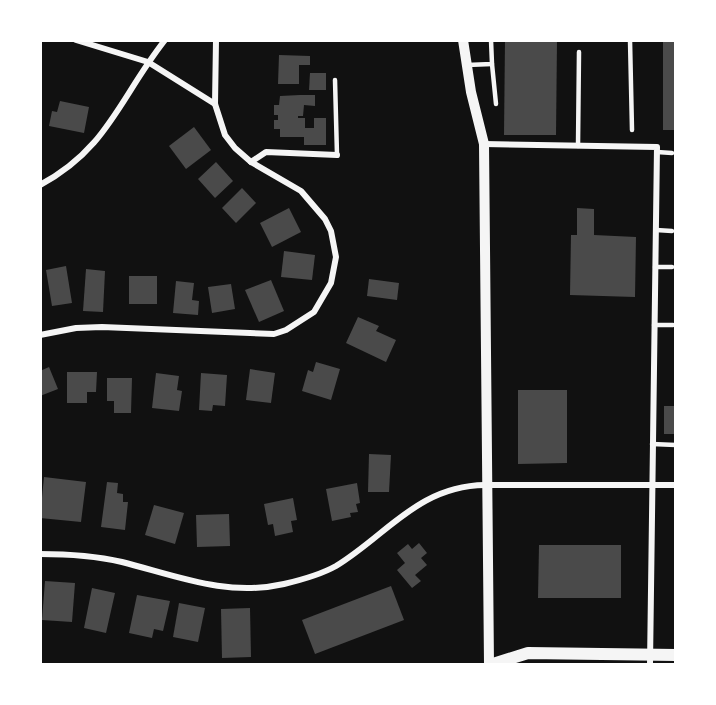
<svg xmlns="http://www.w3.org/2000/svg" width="716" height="705" font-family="Ubuntu,sans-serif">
<rect width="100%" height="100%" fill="#111"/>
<g fill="#4a4a4a">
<path d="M505 40H557L556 135H504Z"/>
<rect x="663" y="40" width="13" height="90"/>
<path d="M279 55 310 56V65H299V84H278Z"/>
<path d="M310 73H326V90H309Z"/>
<path d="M300 95H315V106L304 105 303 116H298V118H305V128H314V118H326V145H304V137H280V129H274V120H278V115H274V105H279L280 96Z"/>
<path d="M60 101 89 107 84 133 49 126 52 111 57 112Z"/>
<path d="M194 127 211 150 186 169 169 146Z"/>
<path d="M216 162 233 181 215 198 198 179Z"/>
<path d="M242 188 256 203 236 223 222 208Z"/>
<path d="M289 208 301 232 272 247 260 223Z"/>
<path d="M577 208 594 209V235L636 237 635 297 570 295 571 235H577Z"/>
<path d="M284 251 315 255 312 280 281 277Z"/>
<path d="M66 266 72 303 52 306 46 270Z"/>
<path d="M86 269 105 271 103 312 83 311Z"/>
<rect x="129" y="276" width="28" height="28"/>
<path d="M369 279 399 283 397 300 367 296Z"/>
<path d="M271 280 284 311 259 322 245 290Z"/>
<path d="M176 281 194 283 192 300 199 301 198 315 173 313Z"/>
<path d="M231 284 235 309 212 313 208 287Z"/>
<path d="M358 317 379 326 376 331 396 340 386 362 346 343Z"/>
<path d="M316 362 340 369 331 400 302 391 308 370 313 372Z"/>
<path d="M49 367 58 389 40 396V371Z"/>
<path d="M250 369 275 373 271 403 246 400Z"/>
<path d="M67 372H97L96 392H87V403H67Z"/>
<path d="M156 373 179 376 177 390 182 391 179 411 152 408Z"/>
<path d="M201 373 227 375 225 406 213 405 212 411 199 410Z"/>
<path d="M107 378H132L131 413H114V401H107Z"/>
<path d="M518 390H567V463L518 464Z"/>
<rect x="664" y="406" width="12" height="28"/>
<path d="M369 454 391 455 389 492H368Z"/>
<path d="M44 477 86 482 81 522 40 518Z"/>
<path d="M107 482 118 483 117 493 123 494V502H128L125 530 101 527Z"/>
<path d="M357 483 360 503 356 504 358 512 350 513 351 517 332 521 326 489Z"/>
<path d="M293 498 297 520 291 521 293 532 275 536 273 524 268 525 264 504Z"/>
<path d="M154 505 184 513 175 544 145 535Z"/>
<path d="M229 514 230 546 197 547 196 515Z"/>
<path d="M419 543 427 553 421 558 427 565 415 575 421 581 412 588 397 570 405 563 397 553 408 544 412 549Z"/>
<path d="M539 545H621V598H538Z"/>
<path d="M45 581 75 583 72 622 42 620Z"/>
<path d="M391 586 404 620 315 654 302 620Z"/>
<path d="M92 588 115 593 106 633 84 628Z"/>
<path d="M137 595 170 601 163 631 154 629 152 638 129 633Z"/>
<path d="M179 603 205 608 198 642 173 637Z"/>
<path d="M250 608 251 657 222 658 221 609Z"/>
</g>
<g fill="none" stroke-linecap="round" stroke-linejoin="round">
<g stroke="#f5f5f5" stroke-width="4.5">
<path d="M630 40 632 130"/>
<path d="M492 64 496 104"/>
<path d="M467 65 492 64 491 40"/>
<path d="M335 80 337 155"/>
<path d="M578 146 579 52"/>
<path d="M657 152 672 153"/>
<path d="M656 230 672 231"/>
<path d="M655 267H672"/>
<path d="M654 325H673"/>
<path d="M652 444 676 445"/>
</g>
<g stroke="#f5f5f5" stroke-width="6">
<path d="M76 40 148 62 215 104"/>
<path d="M484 144 657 147 650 664"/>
<path d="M251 162 266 152 337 155"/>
<path d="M40 185C108 149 120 97 165 40"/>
<path d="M40 335 76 328 102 327 274 334 286 330 314 312 331 283 336 257 331 231 325 219 301 191 251 162 235 148 225 135 215 104 216 40"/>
<path d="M40 554C68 554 96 556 122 562 177 576 227 597 284 584 301 580 320 575 336 566 387 535 418 486 485 485H676"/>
</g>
<path stroke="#f5f5f5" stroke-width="10" d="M463 40 471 92 484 144 489 664"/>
<path stroke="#f5f5f5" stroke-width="12" d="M493 664 528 653 676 655"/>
</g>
<rect width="716" height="705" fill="none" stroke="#ffffff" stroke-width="84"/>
</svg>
